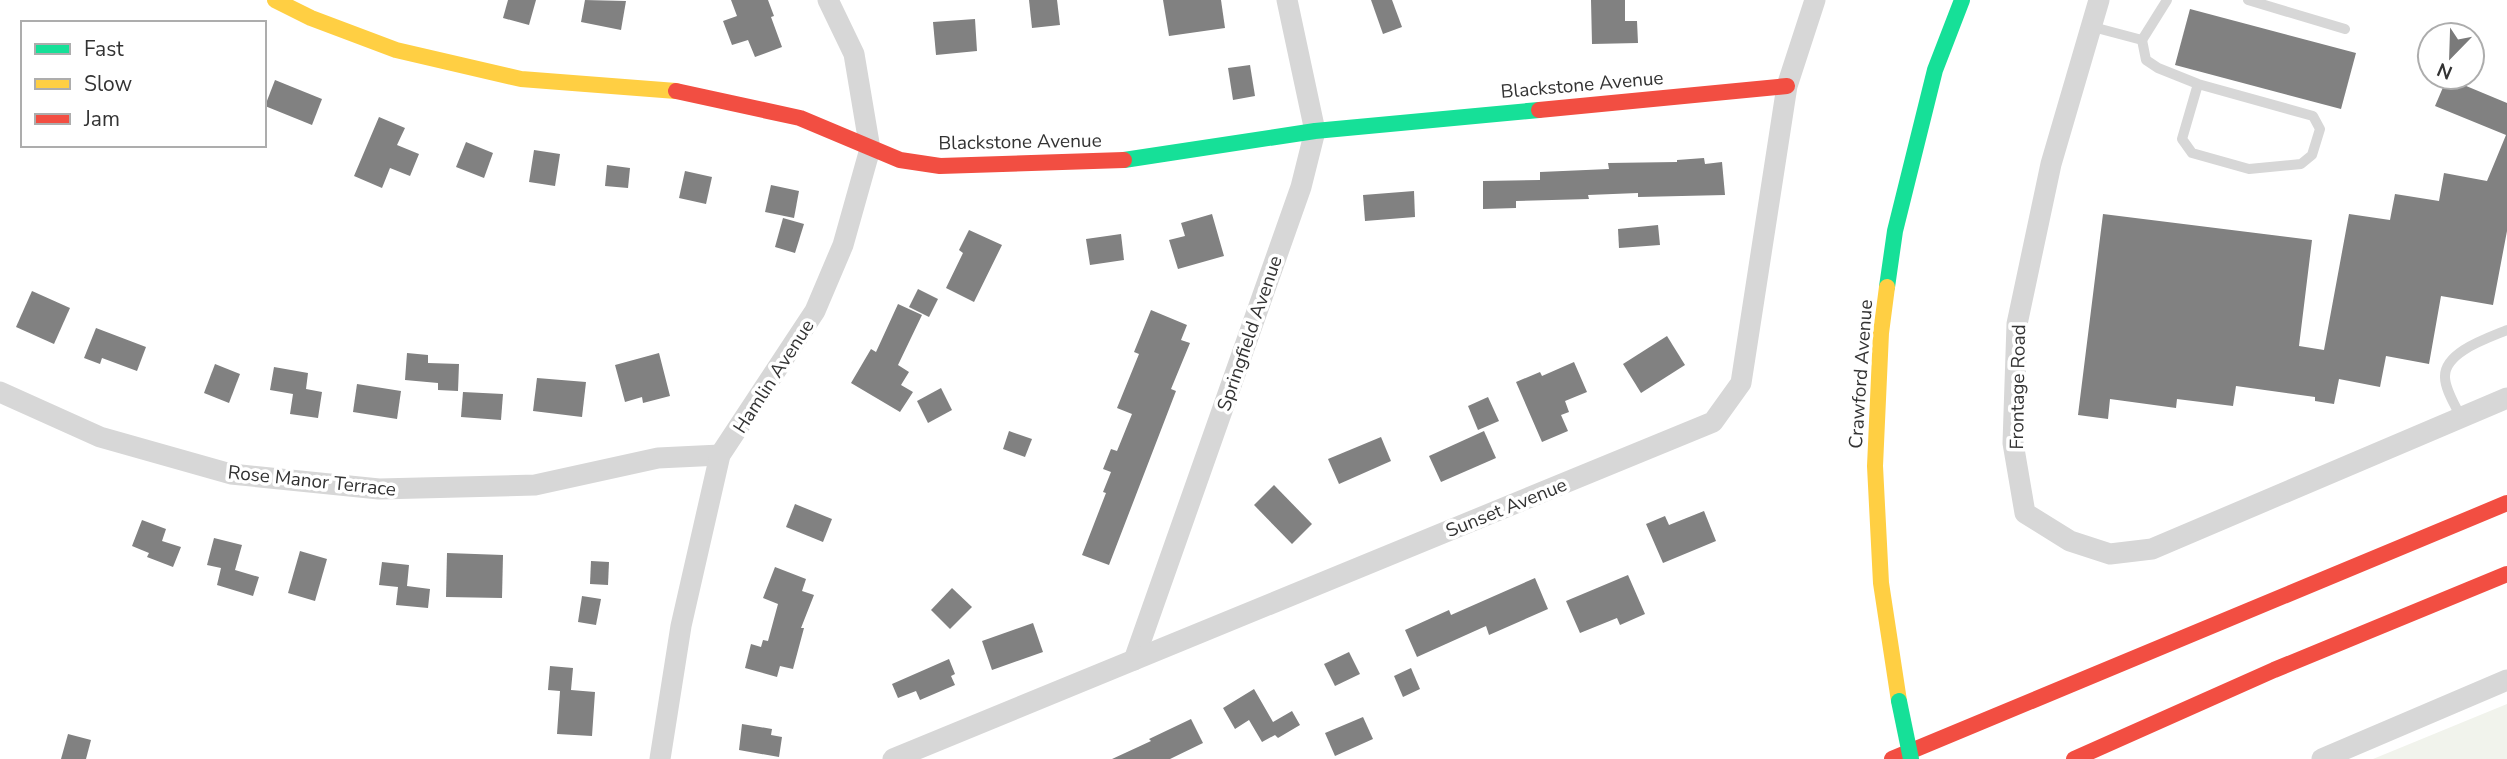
<svg xmlns="http://www.w3.org/2000/svg" width="2507" height="759" font-family="'Nunito Sans',sans-serif">
<rect width="100%" height="100%" fill="#fff"/>
<path fill="#f1f3ec" d="M2507 704V759H2373Z"/>
<g fill="#818181">
<path d="M508 0H536L529 25 503 18Z"/>
<path d="M585 0 626 1 621 30 581 22Z"/>
<path d="M731 0H768L774 16 771 17 782 47 755 57 748 40 732 45 723 21 737 16Z"/>
<path d="M1029 0H1057L1060 25 1032 28Z"/>
<path d="M1163 0H1221L1225 28 1169 36Z"/>
<path d="M1371 0H1392L1402 27 1383 34Z"/>
<path d="M1591 0H1625V21H1637L1638 43 1592 44Z"/>
<path d="M2190 9 2356 53 2341 109 2175 65Z"/>
<path d="M975 19 977 51 936 55 933 22Z"/>
<path d="M1250 65 1255 96 1233 100 1228 68Z"/>
<path d="M2447 78 2507 103V231L2493 305 2441 296 2429 364 2386 356 2380 387 2339 379 2334 404 2315 401V397L2236 386 2233 406 2177 399 2176 408 2110 399 2108 419 2078 415 2103 214 2312 240 2299 346 2324 350 2349 214 2390 220 2395 194 2439 201 2444 173 2487 181 2506 135 2435 106Z"/>
<path d="M275 80 322 99 312 125 265 106Z"/>
<path d="M379 117 405 128 397 145 419 154 410 176 390 168 382 188 354 176Z"/>
<path d="M466 142 493 153 484 178 456 167Z"/>
<path d="M534 150 560 154 555 186 529 182Z"/>
<path d="M1704 158 1705 164 1722 162 1725 195 1638 197V193L1588 195 1589 199 1516 201V208L1483 209V181L1540 180V172L1609 169 1608 163 1677 162V160Z"/>
<path d="M607 165 630 168 628 188 605 186Z"/>
<path d="M685 171 712 177 706 204 679 198Z"/>
<path d="M771 185 799 191 794 218 765 212Z"/>
<path d="M1414 191 1415 217 1365 221 1363 195Z"/>
<path d="M1212 214 1224 256 1178 269 1169 240 1185 236 1181 223Z"/>
<path d="M783 218 804 224 795 253 775 247Z"/>
<path d="M1658 225 1660 245 1619 248 1618 229Z"/>
<path d="M969 230 1002 245 974 302 946 288 963 253 959 250Z"/>
<path d="M1121 234 1124 260 1090 265 1086 239Z"/>
<path d="M918 289 938 299 929 317 909 307Z"/>
<path d="M32 291 70 308 54 344 16 327Z"/>
<path d="M898 304 922 315 898 365 909 372 901 385 913 392 900 412 851 383 871 349 876 352Z"/>
<path d="M1151 310 1187 325 1181 340 1190 343 1171 389 1176 391 1109 565 1082 555 1106 493 1103 492 1111 472 1103 469 1111 449 1117 451 1132 414 1117 408 1139 354 1134 352Z"/>
<path d="M96 328 146 347 137 371 102 358 100 364 84 358Z"/>
<path d="M1667 336 1685 365 1641 393 1623 364Z"/>
<path d="M407 353 428 355V363L459 364 458 391 438 390V383L405 380Z"/>
<path d="M659 353 670 396 643 403 642 397 625 402 615 365Z"/>
<path d="M1574 362 1587 392 1565 401 1569 412 1561 415 1568 431 1542 442 1516 382 1540 372 1542 376Z"/>
<path d="M215 364 240 374 229 403 204 393Z"/>
<path d="M274 367 308 373 306 389 322 392 318 418 290 414 293 394 270 390Z"/>
<path d="M537 378 586 382 582 417 533 411Z"/>
<path d="M357 384 401 391 397 419 353 412Z"/>
<path d="M941 388 952 410 928 423 917 401Z"/>
<path d="M463 392 503 394 501 420 461 417Z"/>
<path d="M1488 397 1499 421 1478 430 1468 406Z"/>
<path d="M1009 431 1032 439 1025 457 1003 449Z"/>
<path d="M1484 431 1496 458 1441 482 1429 456Z"/>
<path d="M1381 437 1391 461 1339 484 1328 459Z"/>
<path d="M1274 485 1312 524 1292 544 1254 505Z"/>
<path d="M795 504 832 519 823 542 786 527Z"/>
<path d="M1704 511 1716 541 1663 563 1646 524 1665 516 1669 525Z"/>
<path d="M142 520 166 529 162 541 181 547 173 567 147 557 149 553 132 546Z"/>
<path d="M214 538 242 545 235 570 259 577 253 596 217 585 221 568 207 565Z"/>
<path d="M300 551 327 559 315 601 288 593Z"/>
<path d="M447 553 503 555 502 598 446 597Z"/>
<path d="M591 561 609 562 608 585 590 584Z"/>
<path d="M382 562 409 565 407 586 430 589 428 608 396 605 398 587 379 585Z"/>
<path d="M775 567 806 579 802 591 814 595 801 628H804L793 669 780 666 777 677 745 668 751 644 761 647 763 640 768 641 778 604 763 598Z"/>
<path d="M1628 575 1645 614 1620 625 1617 618 1580 633 1566 601Z"/>
<path d="M1535 578 1548 609 1489 635 1486 626 1417 657 1405 630 1449 610 1451 615Z"/>
<path d="M952 588 972 607 950 629 931 610Z"/>
<path d="M582 596 601 599 596 625 578 622Z"/>
<path d="M1033 623 1043 652 992 670 982 641Z"/>
<path d="M1349 652 1360 674 1335 686 1324 664Z"/>
<path d="M949 659 955 674 951 676 955 685 920 700 916 691 898 698 892 684Z"/>
<path d="M550 666 573 668 571 690 595 692 592 736 557 734 560 691 548 690Z"/>
<path d="M1411 668 1420 689 1403 697 1394 676Z"/>
<path d="M1254 689 1273 722 1292 711 1300 725 1278 738 1275 735 1262 742 1249 720 1235 729 1223 708Z"/>
<path d="M1363 717 1373 739 1335 756 1325 733Z"/>
<path d="M1191 719 1203 743 1170 759H1112L1151 741 1149 739Z"/>
<path d="M742 724 772 729 771 735 782 737 779 757 739 750Z"/>
<path d="M68 734 91 740 86 759H61Z"/>
</g>
<g fill="none" stroke-linecap="round" stroke-linejoin="round">
<g stroke="#d7d7d7" stroke-width="10">
<path d="M2248 0 2345 29"/>
<path d="M2093 27 2142 40 2146 60 2158 68 2198 84 2313 116 2320 129 2312 155 2301 164 2249 169 2192 153 2182 139 2198 84"/>
<path d="M2142 40 2167 0"/>
<path d="M2461 418C2456 406 2445 390 2445 377 2444 352 2488 338 2507 330"/>
</g>
<g stroke="#d7d7d7" stroke-width="21">
<path d="M2099 0 2051 164 2017 324 2013 443 2025 513 2070 541 2110 554 2152 549 2507 398"/>
<path d="M0 392 100 437 231 474 379 489 535 485 658 458 720 455"/>
<path d="M1134 660 1301 187 1315 131 1287 0"/>
<path d="M660 759 681 626 720 455 815 311 843 245 870 149 854 54 828 0"/>
<path d="M893 759 1713 422 1741 383 1787 86 1815 0"/>
<path d="M2322 759 2507 680"/>
</g>
<g stroke="#16e098" stroke-width="16">
<path d="M1124 160 1315 131 1539 110"/>
<path d="M1887 287 1895 231 1935 70 1962 0"/>
</g>
<g stroke="#ffcf43" stroke-width="16">
<path d="M275 0 311 18 396 50 521 79 676 91"/>
<path d="M1887 287 1881 333 1875 466 1881 583 1899 701"/>
</g>
<g stroke="#f24e42" stroke-width="16">
<path d="M676 91 800 118 900 160 940 166 1124 160"/>
<path d="M1539 110 1787 86"/>
<path d="M1892 759 2507 503"/>
<path d="M2074 759 2274 670 2507 574"/>
</g>
<path stroke="#16e098" stroke-width="16" d="M1899 701 1911 759"/>
</g>
<g text-anchor="middle" stroke-width="7" stroke-linejoin="round" paint-order="stroke">
<g font-size="19" fill="#333" stroke="#fff">
<text transform="translate(1582 84) rotate(-5)" y="7">Blackstone Avenue</text>
<text transform="translate(1020 141) rotate(-1)" y="7">Blackstone Avenue</text>
<text transform="translate(1249 333) rotate(-71)" y="7">Springfield Avenue</text>
<text transform="translate(1860 374) rotate(-86)" y="7">Crawford Avenue</text>
<text transform="translate(773 376) rotate(-57)" y="7">Hamlin Avenue</text>
<text transform="translate(2017 387) rotate(-89)" y="7">Frontage Road</text>
<text transform="translate(312 480) rotate(6)" y="7">Rose Manor Terrace</text>
<text transform="translate(1506 507) rotate(-22)" y="7">Sunset Avenue</text>
</g>
</g>
<rect x="21" y="21" width="245" height="126" fill="#ffffff" stroke="#adadad" stroke-width="2"/>
<rect x="35" y="44" width="35" height="10" fill="#16e098" stroke="#adadad" stroke-width="2"/>
<text x="84" y="56" font-size="21" fill="#333333">Fast</text>
<rect x="35" y="79" width="35" height="10" fill="#ffcf43" stroke="#adadad" stroke-width="2"/>
<text x="84" y="91" font-size="21" fill="#333333">Slow</text>
<rect x="35" y="114" width="35" height="10" fill="#f24e42" stroke="#adadad" stroke-width="2"/>
<text x="84" y="126" font-size="21" fill="#333333">Jam</text>
<g transform="translate(2451 56) rotate(203)"><circle r="33" fill="#ffffff" stroke="#adadad" stroke-width="2"/>
<path d="M0-5L12 26L0 18L-12 26Z" fill="#7a7a7a"/>
<text y="-10" font-size="19" font-weight="bold" text-anchor="middle" fill="#333333">N</text>
</g>
</svg>
